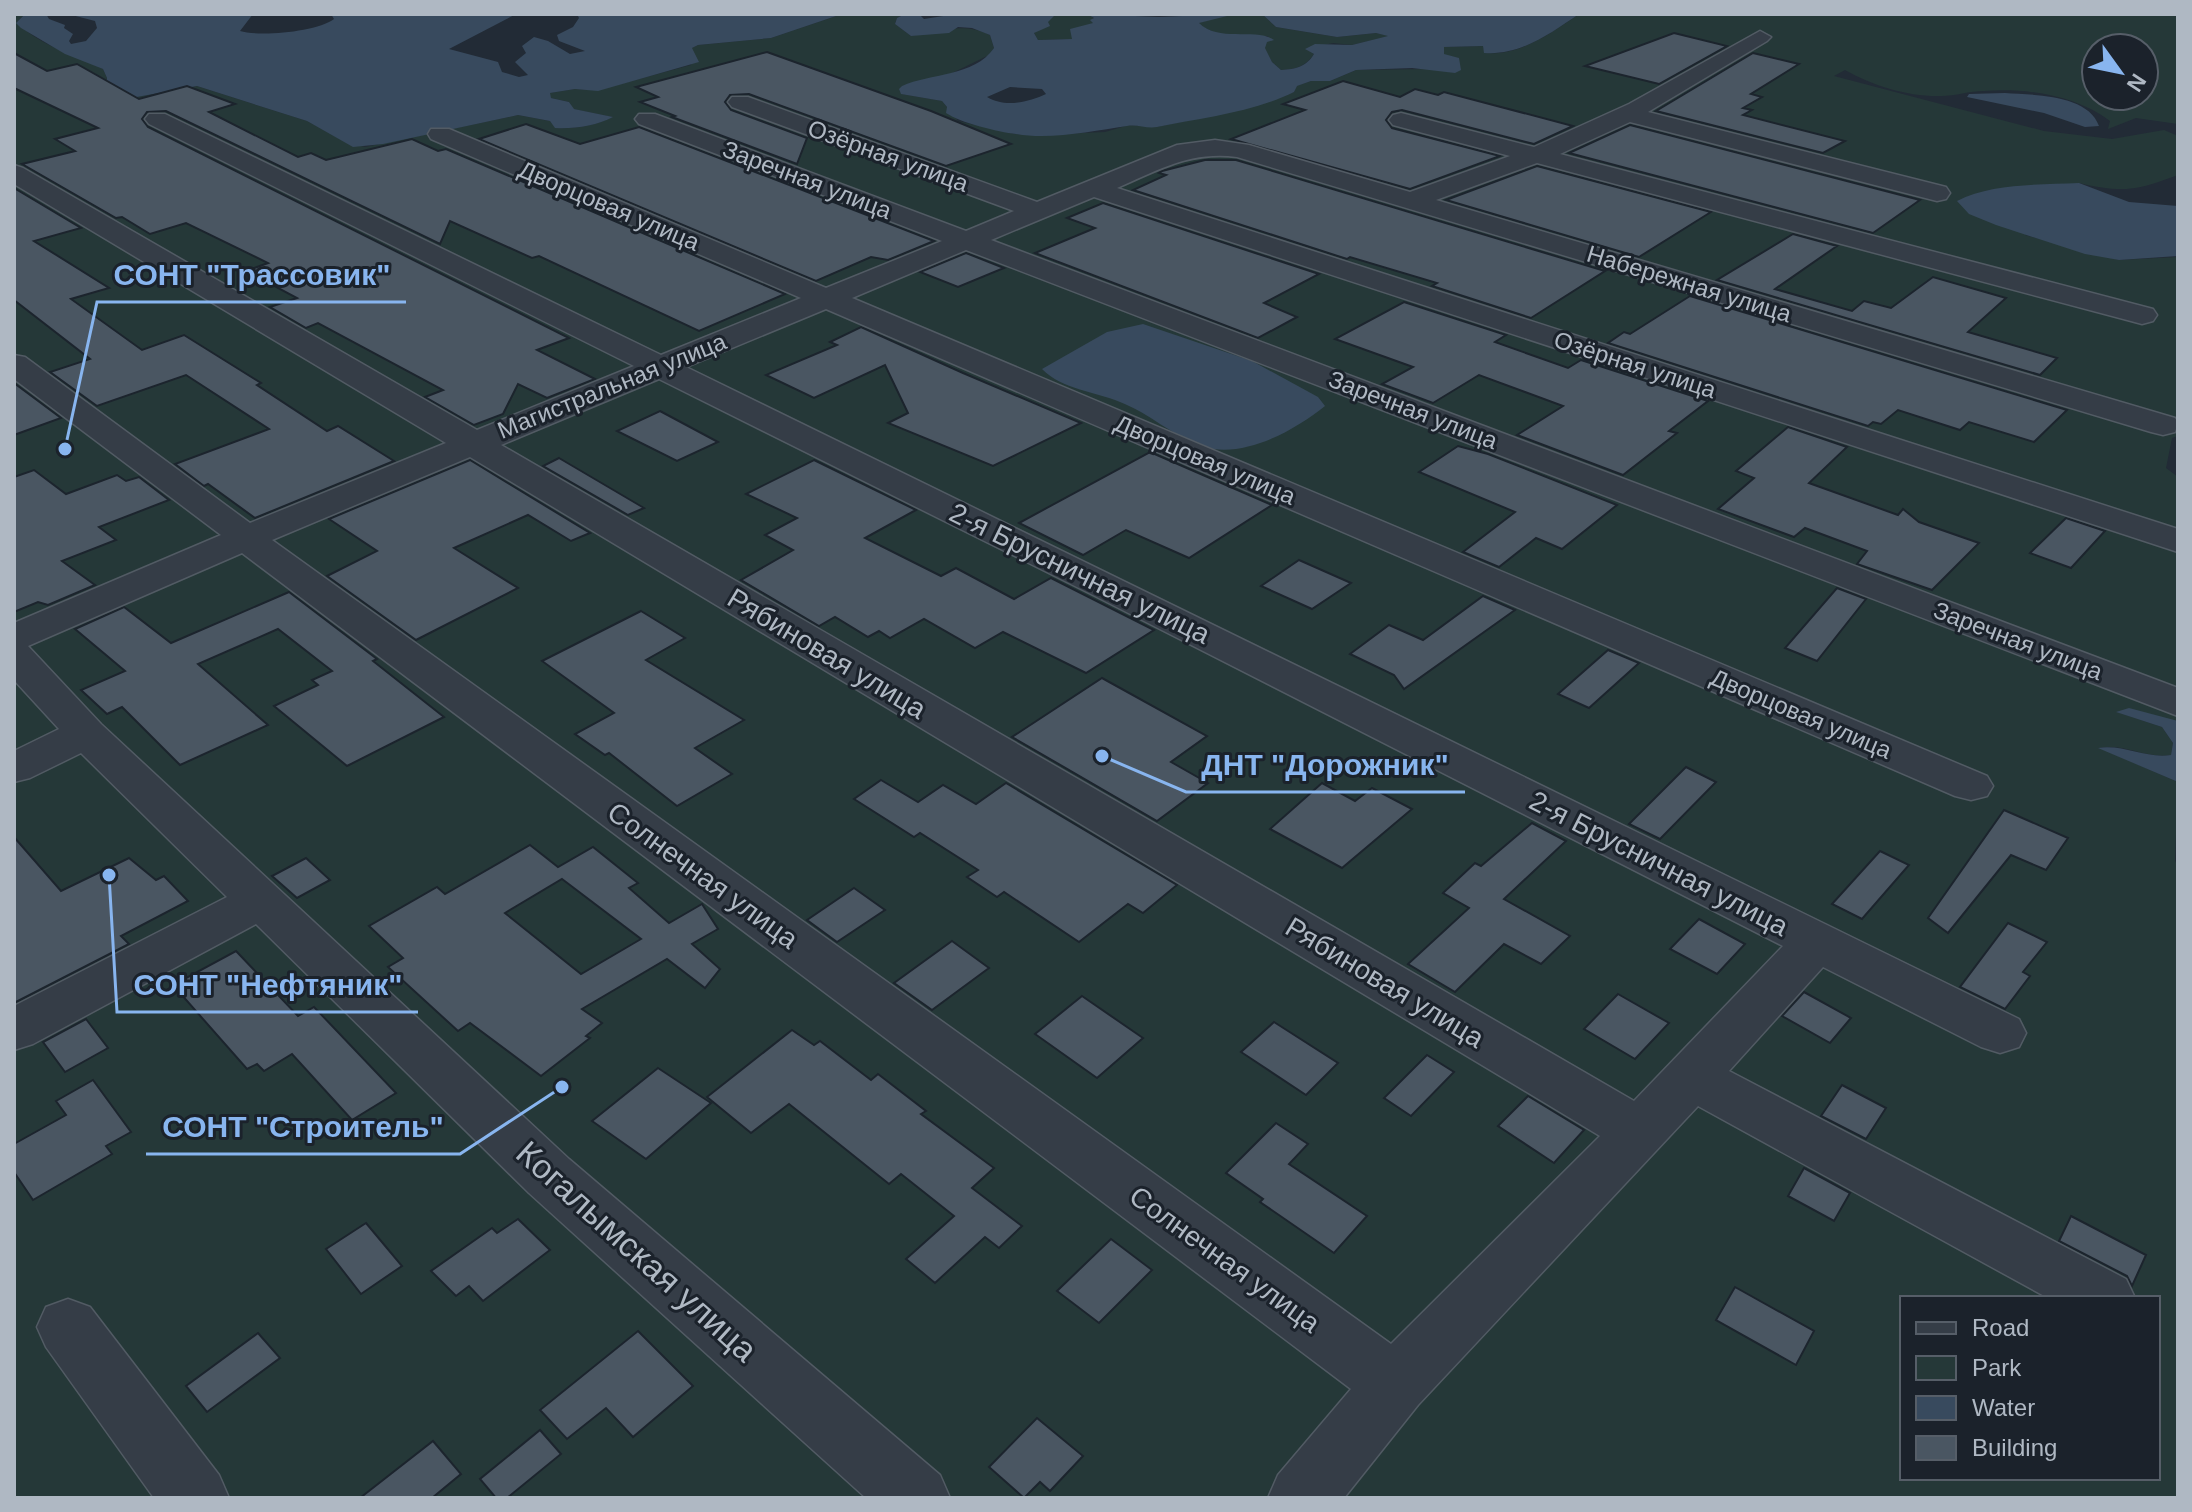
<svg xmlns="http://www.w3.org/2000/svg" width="2192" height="1512" font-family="Helvetica,sans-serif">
<rect width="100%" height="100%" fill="#222b36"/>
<g fill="#253838" fill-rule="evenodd">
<path d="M14 14H25L17 22C34 43 79 57 103 69L107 78 104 103 197 86 307 121 345 142 365 147 518 115 550 121 556 128C575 129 595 126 612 117L573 109 569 102 551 98 549 93 575 89 598 90 691 65 692 48 698 45 771 38 842 14H905L897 18 895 24 911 36C939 31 964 22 990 35L994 48 989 55 944 77 902 86 900 90 902 94 942 101 958 121 1015 134 1035 135 1105 132 1129 125 1156 127 1220 114 1294 92 1296 86 1311 81H1330L1356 70 1428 69 1444 54 1443 47 1483 46 1485 53C1520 56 1551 33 1579 14H2178V124L2136 118 2108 129 2110 121C2075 95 2027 88 1984 91 1970 91 1955 96 1941 96 1909 97 1873 86 1845 70L1834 76 2044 131 2112 139 2164 130 2178 136V175C2135 191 2123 193 2079 183L2025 235 2119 260 2178 257V436L2172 438 2166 468 2178 477V721L2117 712 2162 727 2173 743 2171 755C2146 759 2124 743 2100 748L2178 782 2175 861 2178 865V1498H14ZM2096 48H2144V96H2096ZM1902 1298H2158V1478H1902Z"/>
<path d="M1056 14 1092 15 1094 23 1072 31V39L1038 40 1034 33Z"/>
<path d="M1228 14H1262L1276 27 1337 37 1376 33 1390 36 1352 45 1333 43 1306 49 1314 54C1305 67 1296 69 1281 70L1272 62 1264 48 1268 36C1248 37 1214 38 1198 23Z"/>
</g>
<g fill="#384a5e" fill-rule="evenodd">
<path d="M25 14H46L49 19 65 25 64 28 73 34 69 41 71 44 86 41 97 28 95 21 68 14H253L240 31C259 37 317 32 334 19L331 14H516L449 49 498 62 502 72 519 77 528 75 515 62 526 53 522 46 534 37 548 41 570 54 585 51 559 41 557 35 573 27 579 18 577 14H842L771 38 698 45 692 48 699 62 598 91 575 89 550 93 551 98 569 102 574 109 613 117C596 126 575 129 555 128L550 121 518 115 383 144 353 147 307 121 197 86 104 103 107 78 103 69 65 54 21 28 16 23Z"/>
<path d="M905 14H919L924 19 956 14H1056L1048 22 1050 26 1034 33 1038 40 1072 39 1070 29 1093 23 1090 20 1094 18 1087 14 1159 17 1228 14 1231 15 1199 23C1219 43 1256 27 1274 40L1267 42 1265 48 1272 62 1281 70C1296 69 1306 67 1314 54L1305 49 1315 44 1352 45 1388 36 1376 33 1337 37 1276 27 1262 14H1579C1551 33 1520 56 1484 53L1483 46 1444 47V54L1459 58 1461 70 1455 73 1412 68 1356 70 1330 81H1311L1297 86 1294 92C1254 112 1202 118 1157 127 1147 129 1137 124 1127 126 1093 131 1051 140 1016 134 998 132 961 123 946 113L947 107 942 101 901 94 899 89 902 86C930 73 974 77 994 48L990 35 972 28 958 27 949 33 911 36 895 24 897 18ZM1010 87 1042 89 1046 94C1029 102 1005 108 987 97Z"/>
<path d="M2005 93C2033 95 2088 94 2099 126L2085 127 2044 113 1967 97 1969 94Z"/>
<path d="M2079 183 2129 202 2178 206V256L2119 260 2085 254 1996 225 1969 214 1957 201C1992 183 2040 185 2079 183Z"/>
<path d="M1143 324 1252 361 1318 397 1325 406C1294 431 1242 460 1201 446 1173 436 1149 413 1120 402 1094 391 1063 390 1042 369L1107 332Z"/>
<path d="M2129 708 2178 721V782L2098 748C2124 744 2146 759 2171 755L2173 743 2162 727 2116 712Z"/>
</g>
<g fill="#4a5662" stroke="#1c242d" stroke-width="2" fill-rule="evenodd">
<path d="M1674 33 1727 46 1659 84 1585 66Z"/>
<path d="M767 52 931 111 1011 144 946 166 749 94 730 95 725 102 731 110 807 138 797 164 672 117 675 116 640 102 658 97 636 87Z"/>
<path d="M14 53 47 71 77 64 139 99 187 86 235 104 209 112 298 157 311 153 326 160 412 139 438 151 446 149 785 294 699 331 539 256 532 258 450 221 440 244 166 111 147 112 142 119 148 127 569 338 537 350 595 379 547 398 518 384 503 414 474 425 425 397 443 390 318 323 306 328 270 307 297 298 246 271 268 263 186 223 150 234 122 217 116 218 22 164 75 151 55 139 98 128 14 88Z"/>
<path d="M1753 53 1799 64 1751 94 1762 97 1743 108 1752 110 1743 115 1845 141 1823 153 1656 111Z"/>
<path d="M1343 81 1400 97 1415 89 1438 95 1444 92 1573 126 1534 144 1402 110 1392 112 1386 120 1392 128 1500 156 1410 189 1231 139 1305 110 1283 104Z"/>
<path d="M526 124 580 144 639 127 934 241 888 260 871 257 816 281 479 139Z"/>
<path d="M1630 125 1920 200 1873 233 1569 153Z"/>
<path d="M1205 160H1236L1605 271 1531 318 1432 286 1437 283 1350 257 1347 259 1133 190 1166 175 1159 173 1162 171Z"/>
<path d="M1537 166 1711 212 1639 257 1446 200Z"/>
<path d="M14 188 81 228 34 241 109 288 71 299 142 350 184 335 261 383 257 385 327 431 338 426 394 461 255 518 208 484 204 486 175 464 269 429 186 375 97 406 50 372 90 359 14 300Z"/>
<path d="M1103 203 1319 274 1264 303 1297 317 1258 338 1035 253 1095 228 1067 218Z"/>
<path d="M1793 234 1837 246 1775 289 1852 311 1864 301 1891 308 1933 277 2006 298 1968 332 2057 358 2040 375 1717 280Z"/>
<path d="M966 253 1004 268 958 287 920 272Z"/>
<path d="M1690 296 2067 410 2034 442 1969 422 1960 430 1898 410 1881 424 1873 422 1868 426 1608 343 1624 332 1630 334Z"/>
<path d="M1404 302 1506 335 1495 342 1568 368 1581 360 1708 401 1669 431 1677 433 1623 475 1517 435 1563 406 1479 375 1433 403 1382 384 1413 367 1335 339Z"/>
<path d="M861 327 963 373 1081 423 993 466 888 423 908 413 885 365 814 398 766 375 837 345 830 342Z"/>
<path d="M14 383 61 418 14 435Z"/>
<path d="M660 411 718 442 677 461 617 431Z"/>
<path d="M1788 427 1847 447 1809 483 1898 515 1903 509 1919 522 1979 543 1932 590 1857 564 1867 551 1805 528 1794 537 1718 509 1754 478 1736 471Z"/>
<path d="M1458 446 1488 454 1617 505 1562 549 1536 538 1499 567 1463 552 1515 512 1419 472Z"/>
<path d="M1150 452 1272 505 1189 558 1126 530 1083 555 1019 523Z"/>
<path d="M559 458 644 508 628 515 543 466Z"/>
<path d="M470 460 590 533 571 541 528 515 454 548 518 588 416 640 327 576 377 551 329 519Z"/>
<path d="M814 460 916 510 865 538 941 576 956 568 1014 599 1051 578 1154 630 1086 673 1003 632 975 648 924 619 890 638 879 631 868 637 835 617 819 626 741 580 793 550 765 535 797 518 746 494Z"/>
<path d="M34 470 66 494 117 475 126 481 139 477 169 500 99 527 116 540 62 561 95 585 48 605 38 602 14 612V477Z"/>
<path d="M2066 518 2105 531 2071 568 2030 553Z"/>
<path d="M1299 560 1351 583 1312 609 1261 586Z"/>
<path d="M1837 588 1866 599 1817 661 1785 648Z"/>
<path d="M289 592 377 659 373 661 444 717 347 766 274 706 318 685 312 680 332 671 278 629 198 664 268 725 180 765 122 707 107 714 81 690 125 671 75 629 124 607 171 643Z"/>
<path d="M1483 596 1515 610 1404 689 1394 675 1350 654 1389 625 1423 640Z"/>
<path d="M641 611 685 638 646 660 744 720 695 748 732 774 677 806 609 753 605 755 575 734 614 713 542 661Z"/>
<path d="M1608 650 1639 663 1589 708 1558 694Z"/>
<path d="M1102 678 1207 736 1171 762 1208 783 1157 821 1012 737Z"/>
<path d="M1686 767 1716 782 1660 839 1629 824Z"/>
<path d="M881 780 918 802 943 785 976 804 1006 783 1177 885 1143 913 1128 904 1079 942 1004 892 997 897 967 877 978 870 920 833 914 837 854 799Z"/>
<path d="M1322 783 1355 801 1372 788 1412 809 1342 868 1270 829Z"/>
<path d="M2004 810 2068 838 2046 870 2011 855 1948 933 1928 918Z"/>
<path d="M1532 823 1566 841 1504 899 1570 936 1541 964 1504 944 1455 992 1408 964 1469 908 1443 893 1475 863 1481 866Z"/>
<path d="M14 837 61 891 129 858 156 880 164 876 188 901 121 936 129 944 14 1003Z"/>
<path d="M530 845 558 867 593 847 638 883 629 888 669 923 702 904 718 929 692 944 720 969 705 988 667 959 582 1009 602 1023 586 1036 590 1038 541 1076 470 1023 458 1031 388 967 403 958 369 926 437 887 445 894ZM562 879 641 939 581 974 505 913Z"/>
<path d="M1880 851 1909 865 1862 919 1832 904Z"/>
<path d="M306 858 330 880 297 898 272 876Z"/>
<path d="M854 888 885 910 837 942 807 920Z"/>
<path d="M1699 919 1745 944 1717 974 1670 949Z"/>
<path d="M2008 923 2047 942 2023 972 2030 976 2005 1009 1960 987Z"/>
<path d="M952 941 989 968 932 1010 894 983Z"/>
<path d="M236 951 298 1016 314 1007 396 1093 352 1120 292 1054 264 1071 257 1064 247 1069 173 985Z"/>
<path d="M1804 992 1851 1018 1830 1043 1782 1016Z"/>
<path d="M1618 994 1669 1023 1635 1059 1584 1029Z"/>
<path d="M1082 996 1143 1038 1097 1078 1035 1034Z"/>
<path d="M86 1019 108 1048 65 1072 43 1042Z"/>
<path d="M1274 1022 1338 1063 1306 1095 1241 1052Z"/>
<path d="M792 1030 814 1045 820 1041 871 1080 878 1074 926 1111 921 1114 994 1168 972 1188 1022 1226 999 1248 985 1237 935 1283 906 1259 954 1216 901 1174 889 1184 789 1104 751 1133 707 1097Z"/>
<path d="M1427 1055 1454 1072 1411 1116 1384 1098Z"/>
<path d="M658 1068 711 1103 646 1159 592 1121Z"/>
<path d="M93 1080 131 1132 106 1146 112 1154 33 1200 14 1172V1144L66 1115 56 1101Z"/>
<path d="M1842 1085 1886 1108 1866 1139 1821 1116Z"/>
<path d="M1528 1096 1584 1130 1554 1163 1498 1126Z"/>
<path d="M1276 1123 1308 1144 1289 1164 1367 1216 1334 1253 1260 1202 1263 1199 1226 1173Z"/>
<path d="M1804 1168 1850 1193 1834 1221 1788 1196Z"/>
<path d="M2071 1216 2146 1255 2132 1286 2127 1276 2059 1241Z"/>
<path d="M518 1219 550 1250 483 1301 469 1286 456 1296 431 1271 492 1228 497 1233Z"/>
<path d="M366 1223 402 1266 361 1294 326 1249Z"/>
<path d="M1111 1239 1152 1270 1099 1323 1057 1291Z"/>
<path d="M1735 1287 1814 1331 1796 1365 1716 1320Z"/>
<path d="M638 1331 693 1386 633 1437 606 1408 567 1439 540 1410Z"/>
<path d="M258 1333 280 1358 207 1412 186 1386Z"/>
<path d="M1037 1418 1083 1456 1050 1491 1040 1482 1024 1498 989 1467Z"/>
<path d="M540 1430 561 1454 507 1498H496L480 1479Z"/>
<path d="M433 1441 461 1474 432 1498H360Z"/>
</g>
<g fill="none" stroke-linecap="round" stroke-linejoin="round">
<g stroke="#525b64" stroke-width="3">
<g id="minor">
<path d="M1760 31 1771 37 1767 41 1648 112 1946 187 1950 193 1946 199 1937 201 1630 122 1560 154 2153 309 2157 315 2153 321 2142 324 2131 321 1537 163 1436 200 2175 418 2178 423 2175 432 2163 435 2151 432 1237 157C1190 151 1159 170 1117 188L2178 529V552L1094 197 991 240 2178 688V716L966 250 852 298 1987 776 1993 786 1987 796 1971 800 1955 796 826 309 686 367 2019 1019 2026 1033 2019 1047 2000 1053 1981 1047 1823 967 1729 1071 2126 1279 2135 1298H2048L1698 1106 1418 1405 1344 1498H1268L1278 1475 1351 1389 242 553 28 646 101 724 569 1159 940 1475 950 1498H866L529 1193 256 924 33 1044 14 1050V1006L227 897 81 753 30 778 14 782V751L59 729 14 680V623L221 535 14 379V355L25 357 250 523 446 443 14 184V165L23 168 477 430 634 366 149 124 145 119 149 114H165L661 355 801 298 431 139 428 134 431 129H449L826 288 942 241 639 124 635 119 639 114H655L966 231 1014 211 732 107 728 102 732 97H748L1037 202 1177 145 1215 140 1249 145 1410 192 1510 156 1393 125 1389 120 1393 115 1401 113 1534 147 1629 104ZM659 379 1091 594 1783 946 1634 1101 501 445ZM470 457 1600 1136 1391 1344 272 540Z"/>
<path d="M68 1299 90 1307 219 1475 229 1498H154L46 1347 37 1327 46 1307Z"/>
</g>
</g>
<use href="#minor" fill="#353d47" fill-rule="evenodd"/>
</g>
<g text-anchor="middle" stroke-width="6" stroke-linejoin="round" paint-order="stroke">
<g font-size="24" fill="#afb8c3" stroke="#1b222b">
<text transform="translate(888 156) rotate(20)" y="8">Озёрная улица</text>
<text transform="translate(807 180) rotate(21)" y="8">Заречная улица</text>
<text transform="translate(609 206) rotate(23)" y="8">Дворцовая улица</text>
<text transform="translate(1689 284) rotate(17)" y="8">Набережная улица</text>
<text transform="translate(1635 365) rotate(18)" y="8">Озёрная улица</text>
<text transform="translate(612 386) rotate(-22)" y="8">Магистральная улица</text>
<text transform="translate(1413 410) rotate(21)" y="8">Заречная улица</text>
<text transform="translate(1205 460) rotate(23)" y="8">Дворцовая улица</text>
<text transform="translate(2018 641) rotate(21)" y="8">Заречная улица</text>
<text transform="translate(1801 714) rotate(23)" y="8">Дворцовая улица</text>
</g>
<g font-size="28" fill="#afb8c3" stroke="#1b222b">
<text transform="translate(1080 573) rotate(26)" y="10">2-я Брусничная улица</text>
<text transform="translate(827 653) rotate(31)" y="10">Рябиновая улица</text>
<text transform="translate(1659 863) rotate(27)" y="10">2-я Брусничная улица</text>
<text transform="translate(703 875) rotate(36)" y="10">Солнечная улица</text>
<text transform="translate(1385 982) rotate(31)" y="10">Рябиновая улица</text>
<text transform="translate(1225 1259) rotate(36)" y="10">Солнечная улица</text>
</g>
<g font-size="34" fill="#afb8c3" stroke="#1b222b">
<text transform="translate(637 1251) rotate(42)" y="12">Когалымская улица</text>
</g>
</g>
<path fill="none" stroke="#88b5ef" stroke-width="3" d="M65 449L97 302H406M1102 756L1186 792H1465M109 875L117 1012H418M562 1087L460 1154H146"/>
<g fill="#88b5ef" stroke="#1b222b" stroke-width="3">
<circle cx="65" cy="449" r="8"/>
<circle cx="1102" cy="756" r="8"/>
<circle cx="109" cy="875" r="8"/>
<circle cx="562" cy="1087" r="8"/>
</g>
<g font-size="30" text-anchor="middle" font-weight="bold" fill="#88b5ef" stroke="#1b222b" stroke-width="6" stroke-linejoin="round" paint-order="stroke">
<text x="252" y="285">СОНТ "Трассовик"</text>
<text x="1325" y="775">ДНТ "Дорожник"</text>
<text x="268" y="995">СОНТ "Нефтяник"</text>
<text x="303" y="1137">СОНТ "Строитель"</text>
</g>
<rect width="2192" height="1512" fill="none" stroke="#afb8c3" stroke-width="32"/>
<rect x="1900" y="1296" width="260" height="184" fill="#1b222b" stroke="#565e68" stroke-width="2"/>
<rect x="1916" y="1322" width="40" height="12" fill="#353d47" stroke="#565e68" stroke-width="2"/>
<text x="1972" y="1336" font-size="24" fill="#afb8c3">Road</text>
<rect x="1916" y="1356" width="40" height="24" fill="#253838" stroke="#565e68" stroke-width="2"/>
<text x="1972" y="1376" font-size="24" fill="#afb8c3">Park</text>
<rect x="1916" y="1396" width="40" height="24" fill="#384a5e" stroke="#565e68" stroke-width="2"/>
<text x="1972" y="1416" font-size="24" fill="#afb8c3">Water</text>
<rect x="1916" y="1436" width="40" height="24" fill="#4a5662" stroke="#565e68" stroke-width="2"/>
<text x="1972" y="1456" font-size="24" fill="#afb8c3">Building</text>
<g transform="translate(2120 72) rotate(123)"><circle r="38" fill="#1b222b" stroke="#565e68" stroke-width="2"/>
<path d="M0-6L14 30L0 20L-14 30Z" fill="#88b5ef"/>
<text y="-12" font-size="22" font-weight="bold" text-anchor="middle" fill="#afb8c3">N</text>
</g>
</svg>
